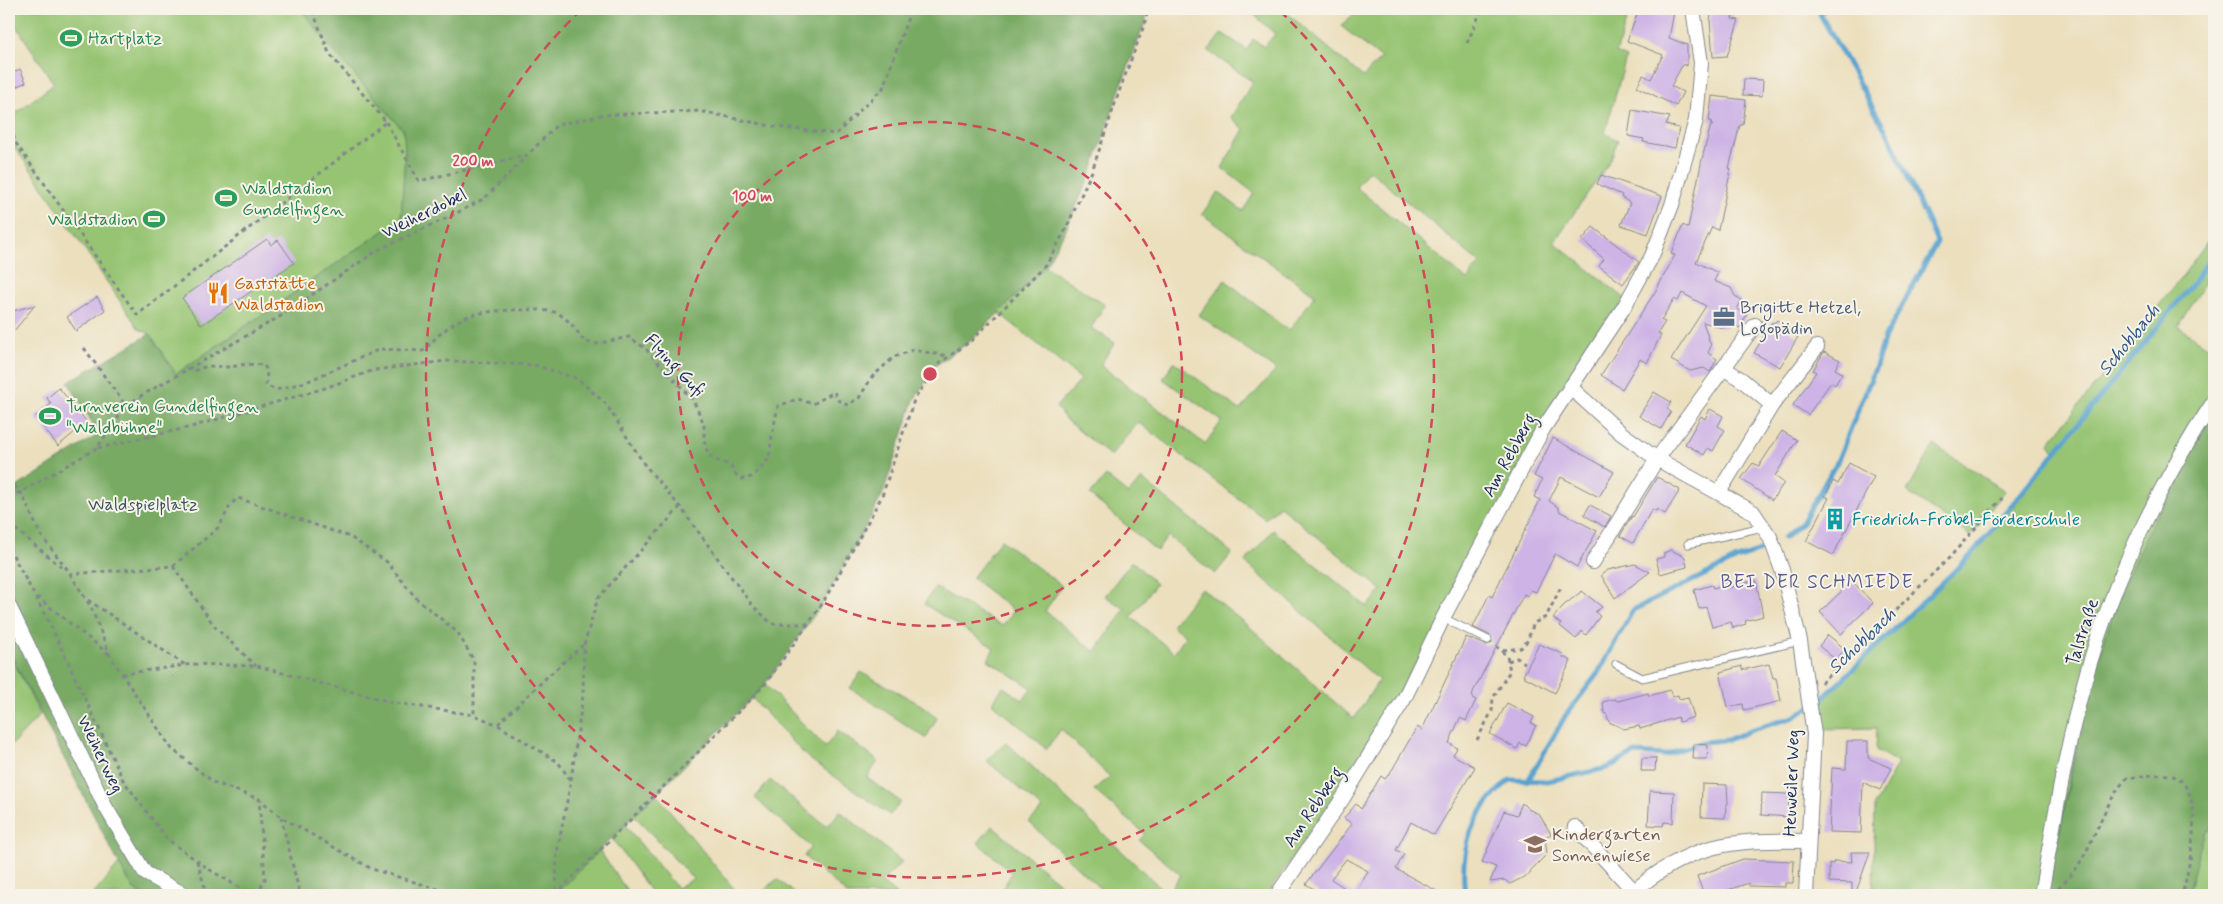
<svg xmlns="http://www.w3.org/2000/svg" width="2223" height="904" font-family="Mynerve,sans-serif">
<rect width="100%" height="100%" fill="#f7f3e8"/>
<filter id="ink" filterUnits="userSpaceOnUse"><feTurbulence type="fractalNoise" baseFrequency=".02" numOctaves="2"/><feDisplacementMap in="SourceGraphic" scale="10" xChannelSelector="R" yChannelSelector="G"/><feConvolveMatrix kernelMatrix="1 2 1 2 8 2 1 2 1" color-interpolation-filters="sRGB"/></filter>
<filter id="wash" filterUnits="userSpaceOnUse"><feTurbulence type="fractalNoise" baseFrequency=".0096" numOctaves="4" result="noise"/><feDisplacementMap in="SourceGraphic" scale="20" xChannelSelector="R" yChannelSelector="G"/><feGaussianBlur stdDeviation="1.12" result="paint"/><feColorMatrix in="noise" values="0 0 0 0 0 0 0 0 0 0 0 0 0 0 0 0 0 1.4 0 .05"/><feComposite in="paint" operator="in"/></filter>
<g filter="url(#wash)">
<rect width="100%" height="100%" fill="#ebdfbd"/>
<g fill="#96c472" stroke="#587a68" fill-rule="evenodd">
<path d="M9 9H301L331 48 404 131 405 154 401 219 176 374 150 334 139 329 36 177 9 140V118L54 84 9 15Z"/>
<path d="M1248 9H1282L1363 77 1381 58 1341 26 1357 11 1355 9H1630L1616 53 1626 58 1605 133 1618 140 1610 161 1554 242 1627 300 1541 430 1457 596 1399 692 1337 792 1267 895H1107L1029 822 1043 809 987 761 1006 742 1167 894 1181 875 1139 840 1145 834 1094 790 1110 777 1061 729 1047 749 992 703 1003 687 1023 700 1032 688 988 660 994 648 924 604 935 587 1002 626 1014 611 972 578 1001 540 1062 586 1045 611 1095 652 1125 609 1105 596 1132 561 1156 584 1131 617 1174 653 1185 636 1172 625 1201 588 1253 630 1354 719 1379 680 1245 562 1273 530 1367 607 1382 590 1280 506 1265 519 1138 422 1111 456 1067 421 1056 407 1081 379 999 313 1045 266 1105 305 1091 328 1115 343 1100 365 1205 444 1222 421 1163 379 1174 362 1240 410 1276 370 1199 315 1225 280 1289 331 1315 295 1202 214 1218 192 1243 211 1254 193 1222 168 1244 129 1231 117 1253 82 1208 51 1222 33 1247 50 1253 39 1264 47 1275 34ZM1369 170 1480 263 1467 280 1356 187Z"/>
<path d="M2214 232V269L2178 326 2214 352V414L2164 499 2079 728 2047 895H1873L1875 805 1898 763 1876 750 1877 728 1823 729 1821 700 1970 556 2055 452 2049 443 2184 274Z"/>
<path d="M1934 445 2005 491 1970 536 1907 492Z"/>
<path d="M1106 476 1128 494 1142 479 1232 553 1215 574 1168 536 1157 551 1090 495Z"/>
<path d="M9 652 40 715 9 748Z"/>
<path d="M861 672 923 706 937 718 926 738 850 688Z"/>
<path d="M765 684 825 747 838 731 878 761 867 778 901 802 890 815 808 758 752 698Z"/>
<path d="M770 780 827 827 840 811 902 862 881 882 897 895H848L804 856 811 847 755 798Z"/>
<path d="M657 795 739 895H653L611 837 624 824 677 888 693 879 634 815Z"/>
<path d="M2214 824V895H2187L2204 833Z"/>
<path d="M992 826 1073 895H1003L1000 892 1012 873 978 843Z"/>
<path d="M599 850 630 895H555Z"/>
<path d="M119 864 134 890 145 895H93Z"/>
<path d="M777 879 796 895H759Z"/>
</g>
<g fill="#78aa64" stroke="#4a6c61">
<path d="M301 9H1147L1146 20 1121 86 1092 171 1064 233 1045 266 999 313 972 340 936 365 914 400 882 496 853 549 822 604 765 684 752 698 555 895H145L134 890 119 864 9 652V492L99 434 68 382 150 334 176 374 401 219 405 154 404 131 331 48Z"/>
<path d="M2214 414V824L2204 833 2187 895H2047C2065 812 2077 729 2102 648 2126 565 2169 487 2214 414Z"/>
</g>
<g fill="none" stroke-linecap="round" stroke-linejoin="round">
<g stroke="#58a3d0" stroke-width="5">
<path d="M1784 538 1802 523 1837 462 1875 369 1885 337 1937 242 1890 138 1820 14 1825 9"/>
<path d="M1529 779 1566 715 1598 673 1633 610 1737 559 1766 549"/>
<path d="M1465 895C1459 847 1472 811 1510 780L1548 781 1607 768 1635 753 1665 755 1703 742 1727 740 1755 729 1794 717 1821 700 1970 556 2191 286 2214 252"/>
</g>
</g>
<g id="blocks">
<g fill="#cdb3e6" fill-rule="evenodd">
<path d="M1639 9H1665L1674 12 1669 38 1687 45V66L1683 64 1671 86 1683 92 1676 106 1637 87 1643 75 1651 79 1663 55 1627 41Z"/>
<path d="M1712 9H1734L1732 19 1739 20 1727 56 1713 57 1710 21Z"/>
<path d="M20 69 26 82 9 90V75Z"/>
<path d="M1744 79 1763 80 1762 96 1743 95Z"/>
<path d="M1712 96 1746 100 1743 125H1740L1729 168 1731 169 1718 230 1712 227 1696 262 1718 273 1714 281 1731 288 1735 296 1742 300 1737 309 1747 314 1740 328 1728 323 1726 327 1723 328 1703 322 1711 346 1708 353 1717 359 1710 372 1704 368 1690 371 1671 360 1706 306 1682 293 1678 301 1674 299 1661 320 1665 322 1658 333 1661 335 1647 363 1640 359 1622 389 1601 375 1655 292 1675 255 1671 254 1683 225 1688 228 1702 159 1711 125 1713 126 1711 124 1712 121H1709Z"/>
<path d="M1632 110 1670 117 1666 125 1679 128 1675 148 1643 142 1644 139 1628 136Z"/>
<path d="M1601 175 1662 196 1648 234 1621 225 1630 203 1621 197 1622 195 1597 184Z"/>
<path d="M1593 227 1639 262 1623 284 1599 266 1604 259 1582 240Z"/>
<path d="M267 239 271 245 278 240 294 263 201 325 182 298Z"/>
<path d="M97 297 105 310 76 331 67 317Z"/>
<path d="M35 305 9 337V320L13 311Z"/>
<path d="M1777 320 1789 328 1790 332 1798 337 1780 367 1754 353 1772 322 1774 323Z"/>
<path d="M1824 352 1840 360 1835 369 1842 373 1835 385 1831 382 1808 415 1793 405 1816 372 1813 370Z"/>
<path d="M59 388 87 422 58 446 35 417 51 404 47 398Z"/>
<path d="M1654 392 1671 402 1667 409 1671 412 1661 429 1639 416Z"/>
<path d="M1710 409 1723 416 1718 426 1725 430 1713 451 1708 448 1704 455 1685 444 1701 416 1705 419Z"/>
<path d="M1782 431 1797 440 1775 476 1784 483 1772 500 1741 479 1753 463 1759 466Z"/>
<path d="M1553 438 1614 472 1599 497 1561 477 1549 501 1559 508V511L1597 531 1577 567 1555 554 1536 592 1531 590 1528 596 1524 594 1473 692 1472 698 1476 700 1466 721 1460 718 1449 743 1457 748 1453 755 1475 767 1434 835 1411 822 1396 850 1404 854 1396 869 1444 895H1323L1306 884 1352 824 1344 818 1356 804 1361 809 1381 776 1385 779 1392 770 1417 727 1422 730 1466 637 1486 645 1492 643 1491 636 1473 627 1489 595 1492 597 1540 500 1534 497 1542 480 1534 476ZM1346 859 1368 871 1354 894 1331 879Z"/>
<path d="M1849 463 1874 477 1833 555 1806 541 1829 498 1825 496 1833 481 1838 484Z"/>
<path d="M1657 477 1680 490 1665 514 1657 509 1656 511 1652 509 1633 543 1620 536 1632 516 1633 517Z"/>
<path d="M1590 505 1611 516 1605 527 1584 515Z"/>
<path d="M1671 550 1685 557 1687 567 1660 574 1656 559 1664 557V553Z"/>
<path d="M1635 564 1650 572 1615 598 1601 575 1608 570Z"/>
<path d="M1756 580 1763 616 1745 621 1746 624 1733 628 1731 622 1712 627 1706 607 1699 609 1694 590 1712 585 1713 588 1728 584 1729 588Z"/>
<path d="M1852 581 1873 603 1841 634 1820 612Z"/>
<path d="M1582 591 1602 607 1595 612 1600 616 1586 635 1582 631 1576 639 1560 626 1561 624 1553 618 1563 606Z"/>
<path d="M1828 635 1845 649 1836 660 1819 646Z"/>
<path d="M1539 644 1563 654 1561 656 1571 661 1555 693 1523 676Z"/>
<path d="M1769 664 1773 678H1776L1781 701 1744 710 1743 704 1728 707 1720 672 1742 666V670Z"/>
<path d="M1670 690 1672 697 1678 695 1679 699 1688 697 1694 717 1679 722 1678 717 1640 729 1639 726 1624 729 1609 722 1607 715 1604 712 1603 702 1614 699 1618 701 1648 693 1649 696Z"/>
<path d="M1507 703 1534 717 1531 723 1536 725 1526 746 1520 743 1517 749 1490 734Z"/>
<path d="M1847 741H1868V758L1891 768 1880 790 1863 782 1861 833 1829 832 1832 768 1846 769Z"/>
<path d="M1694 744 1708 745 1707 759H1693Z"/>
<path d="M1642 758H1656L1655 771H1641Z"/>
<path d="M1702 784 1727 785 1728 803 1726 806 1725 818 1701 817Z"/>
<path d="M1650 791 1674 792 1673 823 1664 822 1663 826 1648 825Z"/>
<path d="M1762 793 1789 794 1788 817 1761 815Z"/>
<path d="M1522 803 1528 809 1539 814 1551 834 1545 837 1547 854 1531 870 1530 874 1510 884 1505 880 1490 882 1496 867 1482 862 1504 811 1517 815Z"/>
<path d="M1851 852H1870L1855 895H1852V883L1829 882V863L1833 864 1834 861 1852 862Z"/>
<path d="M1743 859 1794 861 1793 883H1785V887L1749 886V883L1713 895H1704L1697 876Z"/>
</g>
</g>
</g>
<g filter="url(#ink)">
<use href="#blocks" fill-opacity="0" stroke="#83878e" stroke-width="1"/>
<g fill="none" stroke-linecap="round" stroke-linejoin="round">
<g stroke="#83878e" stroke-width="9">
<g id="lane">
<path d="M1688 544 1763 527"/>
<path d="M1443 618 1488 640"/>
<path d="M1616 664 1642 678 1800 641"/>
</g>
</g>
<g stroke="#83878e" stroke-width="16">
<g id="street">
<path d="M1725 369 1742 380 1772 405"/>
<path d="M1570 387 1621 433 1657 459 1753 512 1770 537 1782 570 1800 641 1814 734 1806 895"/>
<path d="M1719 492 1772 405 1817 347"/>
<path d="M1593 562 1657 459 1755 325"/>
<path d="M9 606 105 806 145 873 185 895"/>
<path d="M1575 827 1634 891"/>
<path d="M1277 895 1343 798 1404 699 1443 618 1543 429 1624 307 1652 256 1672 205 1696 120 1701 63 1693 9"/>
<path d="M1630 895C1687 843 1733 839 1807 841"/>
<path d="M2041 895C2051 839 2060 783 2073 727 2099 611 2148 501 2214 401"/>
</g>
</g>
<g stroke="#83878e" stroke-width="3" stroke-dasharray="4 4" stroke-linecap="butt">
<path d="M1467 43 1482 9"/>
<path d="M9 120 15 142 137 315 386 122 329 53 312 9"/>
<path d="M386 122 419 181 528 155"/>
<path d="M84 348 126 406"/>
<path d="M186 369 196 370 207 366 231 367 246 364 264 365 267 371 266 385 276 390 306 382 380 349 423 351C437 336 452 321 472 315 487 310 544 307 557 313 569 319 577 331 584 341L596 344 629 337 645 348 693 400 704 424V440L708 454 714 459 731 466 735 474 742 479 752 477 769 459 772 435 778 406 798 399 813 404 834 392 838 400 847 405 859 398 872 377 894 357 913 350 948 356"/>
<path d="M98 448 191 427 325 388 374 370 447 361 534 365 578 379 606 404 644 464 680 507 752 605 772 624H808"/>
<path d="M9 480 21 492 40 534 71 574 173 566 219 527 231 504 238 498 350 537 387 562 417 599 458 633 474 661V715L498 725 558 762 571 781 557 852 556 893"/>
<path d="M9 496 21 492 97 448 126 406 139 397 281 316 378 250 451 216 485 198 557 125 602 115 699 111 776 127 836 134 883 88 911 9"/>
<path d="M9 524 65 570"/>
<path d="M9 548 51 626 123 780 167 839 210 870 252 895"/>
<path d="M173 566 215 627 256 666"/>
<path d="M70 574 91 607 110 656 171 748 213 782 259 799 281 817 372 869 457 895"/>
<path d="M37 597 110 655"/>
<path d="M88 600 185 665"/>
<path d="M1503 650 1521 648 1527 641 1534 623 1546 617 1561 587"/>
<path d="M1508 661 1517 658 1525 663"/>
<path d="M122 674 193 664 257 666 390 702 474 715"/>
<path d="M1821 683 1949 558 2002 498"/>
<path d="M498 724 547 677 583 645"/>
<path d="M1477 740 1492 711 1493 698 1510 671 1507 656 1497 647"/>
<path d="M571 780 583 695 584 645 598 598 680 507"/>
<path d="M281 817 300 895"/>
<path d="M197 861 207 895"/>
<path d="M2058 888C2093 860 2097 810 2127 778 2141 777 2160 772 2173 776 2208 788 2189 870 2182 895"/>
<path d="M257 895 265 879 259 799"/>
<path d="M555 895 752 698 765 684 822 604 853 549 882 496 914 400 937 365 972 340 999 313 1045 266 1064 233 1092 171 1121 86 1146 20 1147 9"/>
</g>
<use href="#lane" stroke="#fff" stroke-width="7"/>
<use href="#street" stroke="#fff" stroke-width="14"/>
</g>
</g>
<g fill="none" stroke="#d1495b" stroke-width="2.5" stroke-dasharray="9 6">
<circle cx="930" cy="374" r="252"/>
<path d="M1280 11A504 504 0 1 1 580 11"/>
</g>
<defs>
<g id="stadium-bare" transform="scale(1.725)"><path d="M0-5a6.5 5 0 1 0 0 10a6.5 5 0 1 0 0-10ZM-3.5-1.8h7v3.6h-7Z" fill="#2e9e5b" stroke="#f7f3e8" stroke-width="2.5" paint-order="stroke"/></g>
<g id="restaurant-bare" transform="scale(1.725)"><path d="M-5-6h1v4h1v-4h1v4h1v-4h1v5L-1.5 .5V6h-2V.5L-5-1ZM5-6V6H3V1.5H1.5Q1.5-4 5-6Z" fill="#e8710a" stroke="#f7f3e8" stroke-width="2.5" paint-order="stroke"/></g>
<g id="office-bare" transform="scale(1.725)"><path d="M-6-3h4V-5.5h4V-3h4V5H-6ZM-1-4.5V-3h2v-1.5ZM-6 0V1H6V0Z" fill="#5c6f8a" stroke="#f7f3e8" stroke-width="2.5" paint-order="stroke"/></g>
<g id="building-bare" transform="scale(1.725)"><path d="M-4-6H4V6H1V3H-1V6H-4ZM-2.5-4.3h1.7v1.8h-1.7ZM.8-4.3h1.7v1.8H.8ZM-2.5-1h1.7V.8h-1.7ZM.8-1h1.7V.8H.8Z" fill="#0f9aa8" stroke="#f7f3e8" stroke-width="2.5" paint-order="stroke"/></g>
<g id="school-bare" transform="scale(1.725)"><path d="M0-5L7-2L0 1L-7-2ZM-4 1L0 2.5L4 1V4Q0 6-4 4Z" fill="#8d6e63" stroke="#f7f3e8" stroke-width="2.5" paint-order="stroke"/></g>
</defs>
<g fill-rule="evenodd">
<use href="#stadium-bare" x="71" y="38"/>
<use href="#stadium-bare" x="226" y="198"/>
<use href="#stadium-bare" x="154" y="219"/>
<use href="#restaurant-bare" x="218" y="293"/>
<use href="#office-bare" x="1724" y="317"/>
<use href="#stadium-bare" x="50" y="416"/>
<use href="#building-bare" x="1835" y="519"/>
<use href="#school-bare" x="1535" y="844"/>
</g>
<g text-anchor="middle" stroke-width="4" stroke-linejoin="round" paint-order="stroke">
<g font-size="18" fill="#27864d" stroke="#f7f3e8" text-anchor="start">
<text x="88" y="44">Hartplatz</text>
<text x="242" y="194">Waldstadion<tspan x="242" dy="21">Gundelfingen</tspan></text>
<text x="138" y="225" text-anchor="end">Waldstadion</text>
<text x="66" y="412">Turnverein Gundelfingen<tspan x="66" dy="21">"Waldbühne"</tspan></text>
</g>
<g font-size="18" fill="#1b2f5e" stroke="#f7f3e8">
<text transform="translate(424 213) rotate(-26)" y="6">Weiherdobel</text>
<text transform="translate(675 365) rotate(47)" y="6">Flying Gufi</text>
<text transform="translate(1509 455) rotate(-61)" y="6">Am Rebberg</text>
<text transform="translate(2082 632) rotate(-72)" y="6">Talstraße</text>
<text transform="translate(101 754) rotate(64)" y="6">Weiherweg</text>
<text transform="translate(1791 783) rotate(-88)" y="6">Heuweiler Weg</text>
<text transform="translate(1313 807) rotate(-56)" y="6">Am Rebberg</text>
</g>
<g font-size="18" fill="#c56008" stroke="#f7f3e8" text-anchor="start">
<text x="234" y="289">Gaststätte<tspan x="234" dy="21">Waldstadion</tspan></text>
</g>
<g font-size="18" fill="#4e5e75" stroke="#f7f3e8" text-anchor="start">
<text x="1740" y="313">Brigitte Hetzel,<tspan x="1740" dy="21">Logopädin</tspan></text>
</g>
<g font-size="18" fill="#3a5463" stroke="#f7f3e8">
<text x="143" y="510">Waldspielplatz</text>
</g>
<g font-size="18" fill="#0d838f" stroke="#f7f3e8" text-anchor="start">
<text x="1852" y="525">Friedrich-Fröbel-Förderschule</text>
</g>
<g font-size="18" fill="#785e54" stroke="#f7f3e8" text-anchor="start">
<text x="1552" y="840">Kindergarten<tspan x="1552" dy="21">Sonnenwiese</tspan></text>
</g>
<g font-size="19" font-style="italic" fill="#305886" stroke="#f7f3e8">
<text transform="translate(2128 339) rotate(-51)" y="7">Schobbach</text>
<text transform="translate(1861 640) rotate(-44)" y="7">Schobbach</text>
</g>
<g font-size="19" letter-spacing="1" fill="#595d8e" stroke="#f7f3e8">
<text x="1817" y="588">BEI DER SCHMIEDE</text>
</g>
</g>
<circle cx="930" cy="374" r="8" fill="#d1495b" stroke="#f7f3e8" stroke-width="2.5"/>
<g font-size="15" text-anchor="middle" font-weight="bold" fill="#d1495b" stroke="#f7f3e8" stroke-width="4" stroke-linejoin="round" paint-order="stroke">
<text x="473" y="166">200 m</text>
<text x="752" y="201">100 m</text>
</g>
<rect width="2223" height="904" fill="none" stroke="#f7f3e8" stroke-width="30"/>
</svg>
